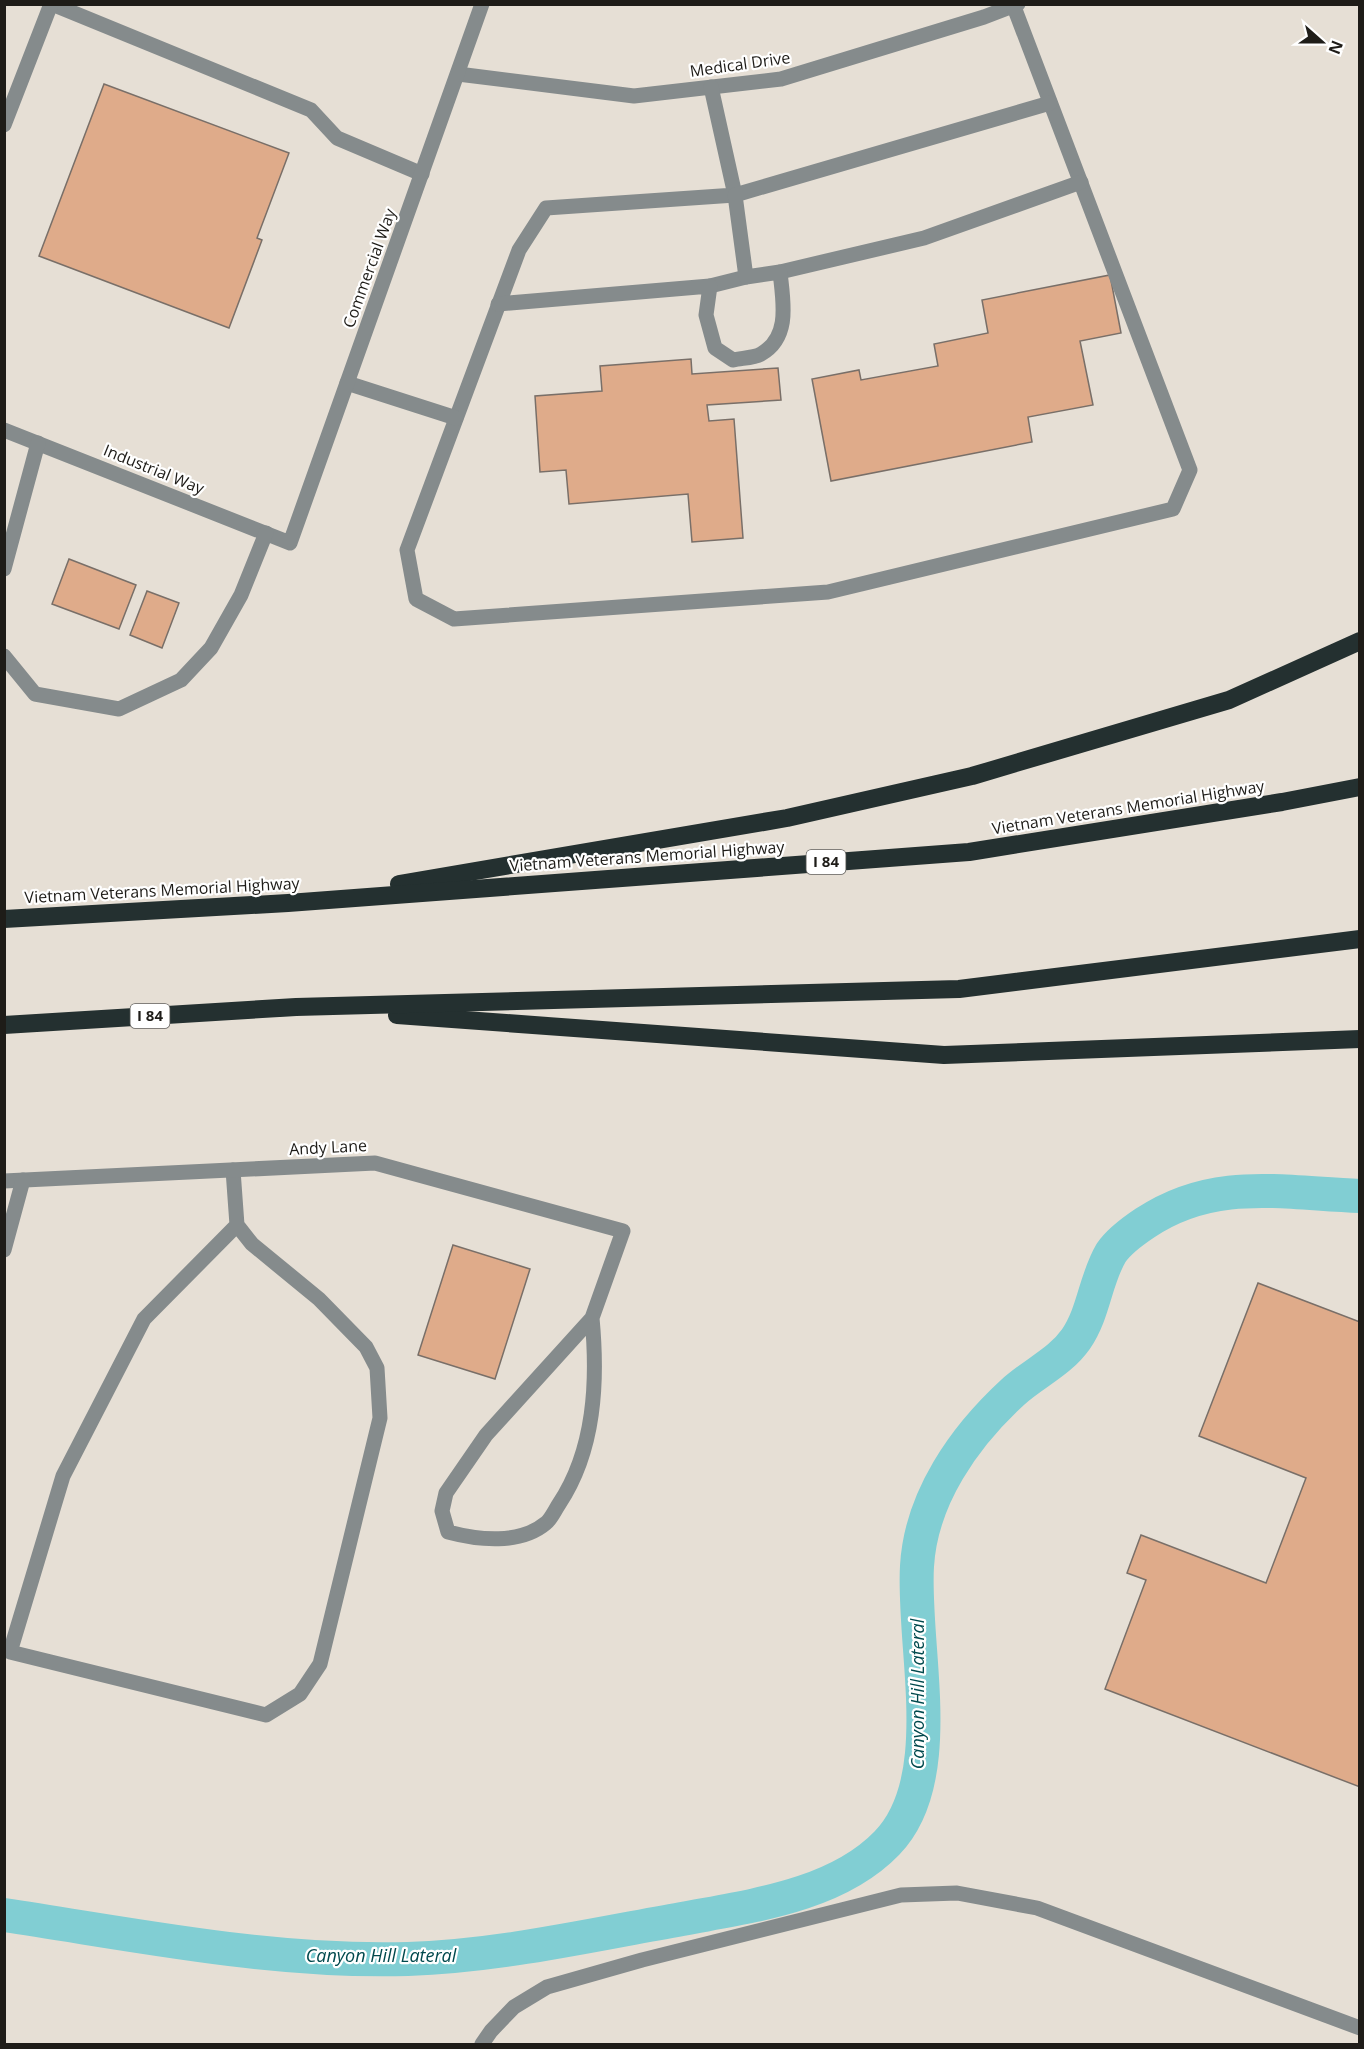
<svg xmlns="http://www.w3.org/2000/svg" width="1364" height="2049" font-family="'Open Sans',sans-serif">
<rect width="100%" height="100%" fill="#e6dfd5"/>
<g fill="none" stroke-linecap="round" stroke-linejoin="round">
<path stroke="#81ced3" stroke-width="34" d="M4 1915C138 1935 273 1963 408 1959 500 1956 591 1935 682 1919 750 1906 836 1896 887 1843 949 1779 912 1647 917 1566 921 1498 964 1437 1013 1392 1034 1373 1060 1362 1076 1339 1094 1313 1095 1280 1111 1253 1119 1241 1133 1231 1145 1223 1214 1177 1281 1193 1360 1196"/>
</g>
<g fill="#dfab8a" stroke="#796f68" stroke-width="1.5">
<path d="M104 84 289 153 257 238 262 240 229 328 39 256Z"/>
<path d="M1110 275 1121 333 1080 341 1093 405 1028 417 1032 442 831 481 812 379 859 370 861 380 938 366 934 344 988 333 982 300Z"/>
<path d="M691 359 692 374 778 368 781 400 707 405 709 421 734 419 743 538 692 542 688 494 569 504 566 470 540 472 535 396 602 391 600 366Z"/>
<path d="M69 559 136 585 119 629 52 604Z"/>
<path d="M147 591 179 603 162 648 130 635Z"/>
<path d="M453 1245 530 1269 495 1379 418 1355Z"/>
<path d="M1258 1283 1360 1322V1787L1105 1689 1146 1580 1127 1573 1141 1535 1266 1583 1306 1478 1199 1436Z"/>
</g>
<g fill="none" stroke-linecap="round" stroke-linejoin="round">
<g stroke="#858b8c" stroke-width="15">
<path d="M52 4 311 110 337 138 422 174"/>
<path d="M458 74 634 96 781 79 984 17 1018 4"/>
<path d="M711 87 735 195 546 208 519 250 407 550 416 599 454 619 828 592 1173 509 1190 470 1014 7"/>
<path d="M4 125 51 4"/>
<path d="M780 272 924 238 1081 182"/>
<path d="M710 286 746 277"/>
<path d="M498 304 710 286 706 315 715 348 733 360C741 358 754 358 761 354 791 337 783 301 780 272L746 277 735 195 1050 103"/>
<path d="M347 383 456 418"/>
<path d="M4 430 290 543 482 4"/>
<path d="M4 569 38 443"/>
<path d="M4 656 35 694 119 709 181 680 211 648 241 595 266 533"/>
<path d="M233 1170 237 1225 252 1244 319 1299 366 1347 377 1368 380 1418 320 1664 300 1694 266 1715 10 1652 63 1476 144 1319 237 1225"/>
<path d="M4 1181 375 1163 623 1231 592 1318 486 1435 446 1493 442 1511 448 1532C478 1540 520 1545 546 1523 551 1519 555 1510 559 1504 595 1450 598 1381 592 1318"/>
<path d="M4 1250 23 1180"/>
<path d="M482 2044 491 2031 514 2007 547 1987 642 1960 901 1895 957 1893 1037 1908 1360 2028"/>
</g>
<g stroke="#243030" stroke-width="18">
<path d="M399 884 787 818 972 776 1229 700 1360 641"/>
<path d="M4 919 288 903 969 852 1282 802 1360 787"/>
<path d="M397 1015 944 1055 1360 1039"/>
<path d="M4 1025 296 1007 959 989 1360 939"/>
</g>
</g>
<g text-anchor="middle" stroke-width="4.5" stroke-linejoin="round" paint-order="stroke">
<g fill="#fff" stroke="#62605d" stroke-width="1.5">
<rect x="806.5" y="850" width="39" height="24" rx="4.5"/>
<rect x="130.5" y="1004" width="39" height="24" rx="4.5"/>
</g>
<g font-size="15" font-weight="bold" fill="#1e1c18">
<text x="826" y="867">I 84</text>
<text x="150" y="1021">I 84</text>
</g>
<g font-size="16" fill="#1e1c18" stroke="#fff">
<text transform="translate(740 64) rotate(-8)" y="6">Medical Drive</text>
<text transform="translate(369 268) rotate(-70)" y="6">Commercial Way</text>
<text transform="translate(154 469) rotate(22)" y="6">Industrial Way</text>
<text transform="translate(1128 807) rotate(-9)" y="6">Vietnam Veterans Memorial Highway</text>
<text transform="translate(647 856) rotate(-4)" y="6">Vietnam Veterans Memorial Highway</text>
<text transform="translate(162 890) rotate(-3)" y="6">Vietnam Veterans Memorial Highway</text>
<text transform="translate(328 1147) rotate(-3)" y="6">Andy Lane</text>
</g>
<g font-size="18" font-style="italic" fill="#00494d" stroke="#fff">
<text transform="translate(918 1694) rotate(-90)" y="6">Canyon Hill Lateral</text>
<text x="381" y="1962">Canyon Hill Lateral</text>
</g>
</g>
<rect width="1364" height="2049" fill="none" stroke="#1e1c18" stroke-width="12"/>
<g transform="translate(1322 42) rotate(111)" stroke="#ffffff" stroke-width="4.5" paint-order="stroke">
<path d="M0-4.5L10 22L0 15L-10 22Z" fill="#1e1c18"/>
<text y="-9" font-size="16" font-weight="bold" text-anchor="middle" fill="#1e1c18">N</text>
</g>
</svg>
